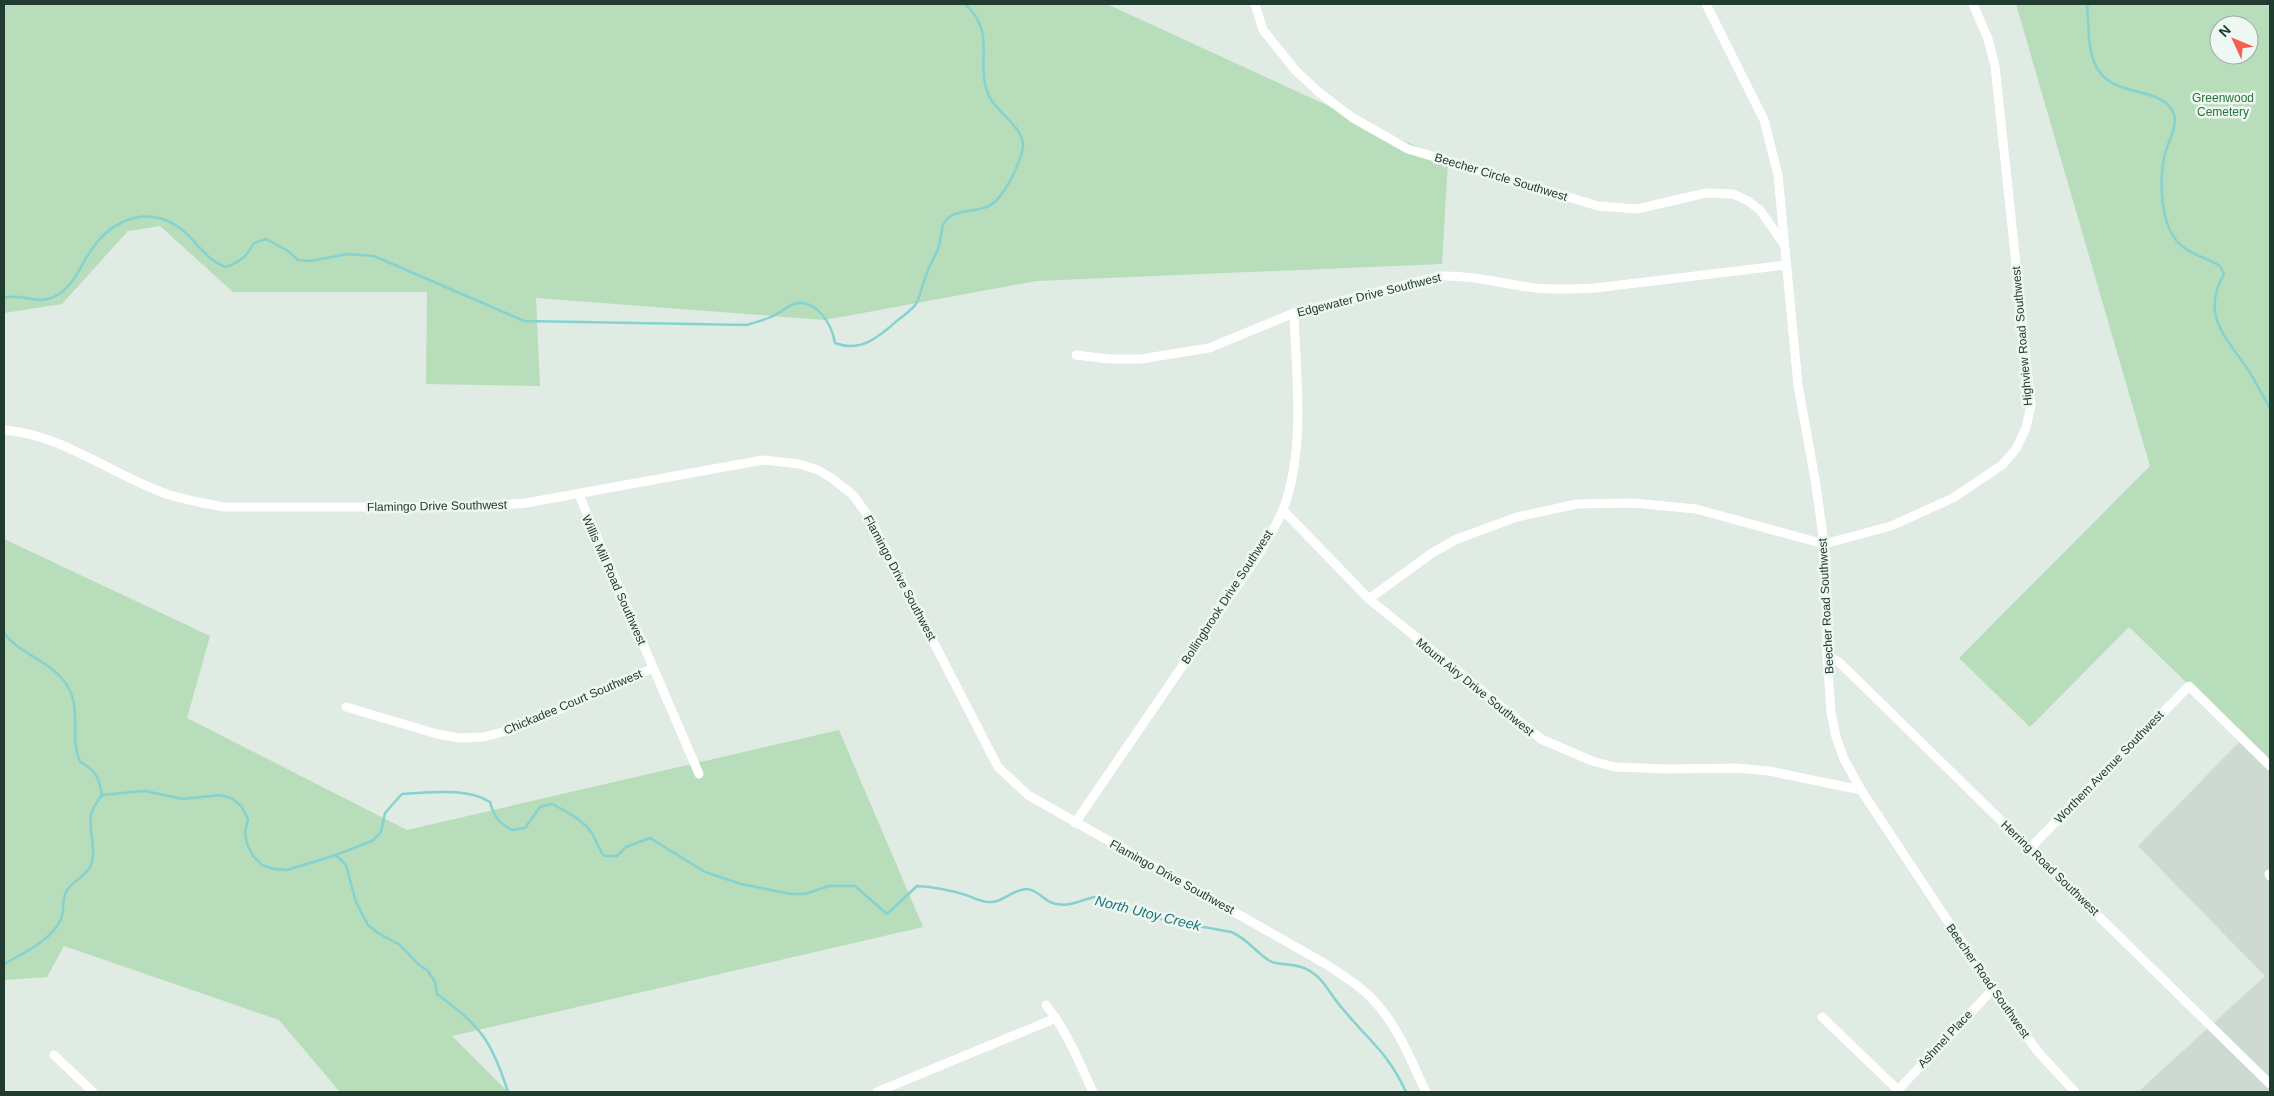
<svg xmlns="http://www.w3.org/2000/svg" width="2274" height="1096" font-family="Arial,sans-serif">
<rect width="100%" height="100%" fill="#dfebe3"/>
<path fill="#cddad2" d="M2244 737 2270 763V1092H2138L2265 976 2138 846Z"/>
<g fill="#b7ddbb" fill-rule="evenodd">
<path d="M4 4H1107L1448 161 1442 264 1036 281 825 320 536 298 540 386 426 384 427 292H233L160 226 128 231 62 304 4 313Z"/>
<path d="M2016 4H2270V763L2129 627 2030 727 1959 658 2150 466ZM2219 25H2249V55H2219Z"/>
<path d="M4 539 210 636 187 718 407 830 839 730 923 927 452 1036 508 1092H340L279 1020 64 946 47 977 4 980Z"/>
</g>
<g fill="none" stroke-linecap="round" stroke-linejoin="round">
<g stroke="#85d2d0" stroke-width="2.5">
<path d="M2087 4C2089 22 2087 47 2095 64 2110 100 2163 84 2174 114 2178 124 2169 141 2166 150 2158 177 2159 233 2186 249 2197 256 2210 260 2220 266L2224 274C2201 314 2224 335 2247 368 2255 380 2262 395 2270 408"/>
<path d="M4 298C25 292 40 309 62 292 75 282 81 265 90 252 107 225 137 208 168 221 195 233 199 257 226 267 240 262 247 256 254 243L266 239 288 251 298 260 310 261 348 254 374 256 524 321 747 325C755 322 765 320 773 316 780 313 787 306 794 304 817 298 832 325 835 343 861 353 880 336 898 320 904 315 914 309 917 302 921 293 923 282 927 273 930 264 936 255 939 246 941 239 941 229 944 223 952 208 976 213 989 206 1004 198 1017 169 1022 152 1029 129 997 114 989 96 974 62 998 34 965 4"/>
<path d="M4 633C21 656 53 661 68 687 82 711 69 737 80 762 96 770 99 778 102 795"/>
<path d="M102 795 145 791 183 799 220 795 233 799 242 807 248 819 245 832 247 844 253 856 262 865 274 869 287 870 336 855 372 841 381 832 385 813 402 794C430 793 466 787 490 802 494 817 499 823 512 830L525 828 540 807 552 804C566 811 585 821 593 835 597 843 599 849 604 856H617L626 847 650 838 705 872 741 884 791 894H805L829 886H855L887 914 917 886C935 887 950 890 966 895 975 898 982 903 992 902 1005 901 1013 889 1027 889 1037 890 1042 898 1050 902 1065 909 1079 901 1094 897L1155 918 1231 932C1247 938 1255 952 1270 961 1279 966 1297 962 1310 971 1325 980 1330 995 1342 1008 1368 1040 1388 1052 1406 1092"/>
<path d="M336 855 346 865 356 902 368 925 378 933 400 945 418 964 428 971 435 982 437 994C481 1027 491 1039 508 1092"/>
<path d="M4 964C22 954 52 940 61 919 65 910 61 899 67 890 74 880 86 876 91 865 97 849 88 831 91 815 92 808 98 801 102 795"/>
</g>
<g stroke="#fff" stroke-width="9">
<path d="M1255 4 1263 30 1296 71 1321 94 1353 118 1408 149 1598 206 1637 209 1706 193 1733 194 1748 201 1760 210 1783 243"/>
<path d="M1706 4 1764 120 1778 175 1798 385 1816 485 1826 559 1827 656 1831 712 1836 737 1844 759 1861 790 2008 1012 2039 1053 2075 1092"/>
<path d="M1076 355 1109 359H1141L1209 348 1294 313 1440 276C1474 275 1503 284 1536 288 1556 290 1575 289 1595 288L1786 265"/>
<path d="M4 430C61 434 111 474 164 493 183 500 203 503 224 507H474L526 503 763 460 799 464 818 470 833 479 853 495 869 517 998 767 1028 795 1324 963C1342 975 1361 986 1375 1002 1399 1028 1411 1061 1426 1092"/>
<path d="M579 495 699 774"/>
<path d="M1283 510 1369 599 1541 739 1592 761 1615 767 1667 769 1736 768 1769 771 1861 790"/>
<path d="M1369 599 1432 553 1457 539 1517 517 1577 504 1633 503 1696 509 1824 544 1891 526 1953 498 2002 465 2016 449 2026 428 2031 405 1995 66 1988 39 1973 4"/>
<path d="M1827 656 1839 662 2270 1084"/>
<path d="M346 707 437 734 460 738 484 737 517 728 653 668"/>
<path d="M1075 823 1259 554C1267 539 1277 525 1283 510 1306 449 1296 377 1294 313"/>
<path d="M2030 848 2189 686 2270 766"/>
<path d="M2269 874 2270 876"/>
<path d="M1046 1005C1067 1031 1079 1062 1093 1092"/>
<path d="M1822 1017 1900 1092"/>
<path d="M54 1055 93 1092"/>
<path d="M1898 1090 1993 989"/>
<path d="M877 1092 1056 1018"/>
</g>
</g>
<g text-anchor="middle" stroke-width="5" stroke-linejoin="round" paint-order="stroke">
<g font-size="12" fill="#297239" stroke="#eff7f2">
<text x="2223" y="102">Greenwood<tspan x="2223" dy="14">Cemetery</tspan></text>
</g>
<g font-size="12" fill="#203b2f" stroke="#eff7f2">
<text transform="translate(1501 177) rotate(17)" y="4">Beecher Circle Southwest</text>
<text transform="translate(1369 295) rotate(-14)" y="4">Edgewater Drive Southwest</text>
<text transform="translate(2022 336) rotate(-95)" y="4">Highview Road Southwest</text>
<text transform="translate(437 506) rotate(-1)" y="4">Flamingo Drive Southwest</text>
<text transform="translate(900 578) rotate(62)" y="4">Flamingo Drive Southwest</text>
<text transform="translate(614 580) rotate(66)" y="4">Willis Mill Road Southwest</text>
<text transform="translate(1227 597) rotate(-57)" y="4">Bollingbrook Drive Southwest</text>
<text transform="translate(1826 606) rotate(-93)" y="4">Beecher Road Southwest</text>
<text transform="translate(1475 687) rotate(39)" y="4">Mount Airy Drive Southwest</text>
<text transform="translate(573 702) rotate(-23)" y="4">Chickadee Court Southwest</text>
<text transform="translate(2109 767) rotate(-46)" y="4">Worthem Avenue Southwest</text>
<text transform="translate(2050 868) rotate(44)" y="4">Herring Road Southwest</text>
<text transform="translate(1172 877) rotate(29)" y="4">Flamingo Drive Southwest</text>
<text transform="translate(1988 981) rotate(55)" y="4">Beecher Road Southwest</text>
<text transform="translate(1945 1039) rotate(-47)" y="4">Ashmel Place</text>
</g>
<g font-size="14" font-style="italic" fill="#197777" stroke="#eff7f2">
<text transform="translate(1148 913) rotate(14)" y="5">North Utoy Creek</text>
</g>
</g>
<rect width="2274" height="1096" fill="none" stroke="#203b2f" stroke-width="10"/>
<g transform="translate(2234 40) rotate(314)"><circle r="24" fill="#eff7f2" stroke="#9caca4"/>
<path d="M0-4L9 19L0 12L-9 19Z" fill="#f55f53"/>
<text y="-8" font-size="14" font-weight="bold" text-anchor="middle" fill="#203b2f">N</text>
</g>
</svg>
